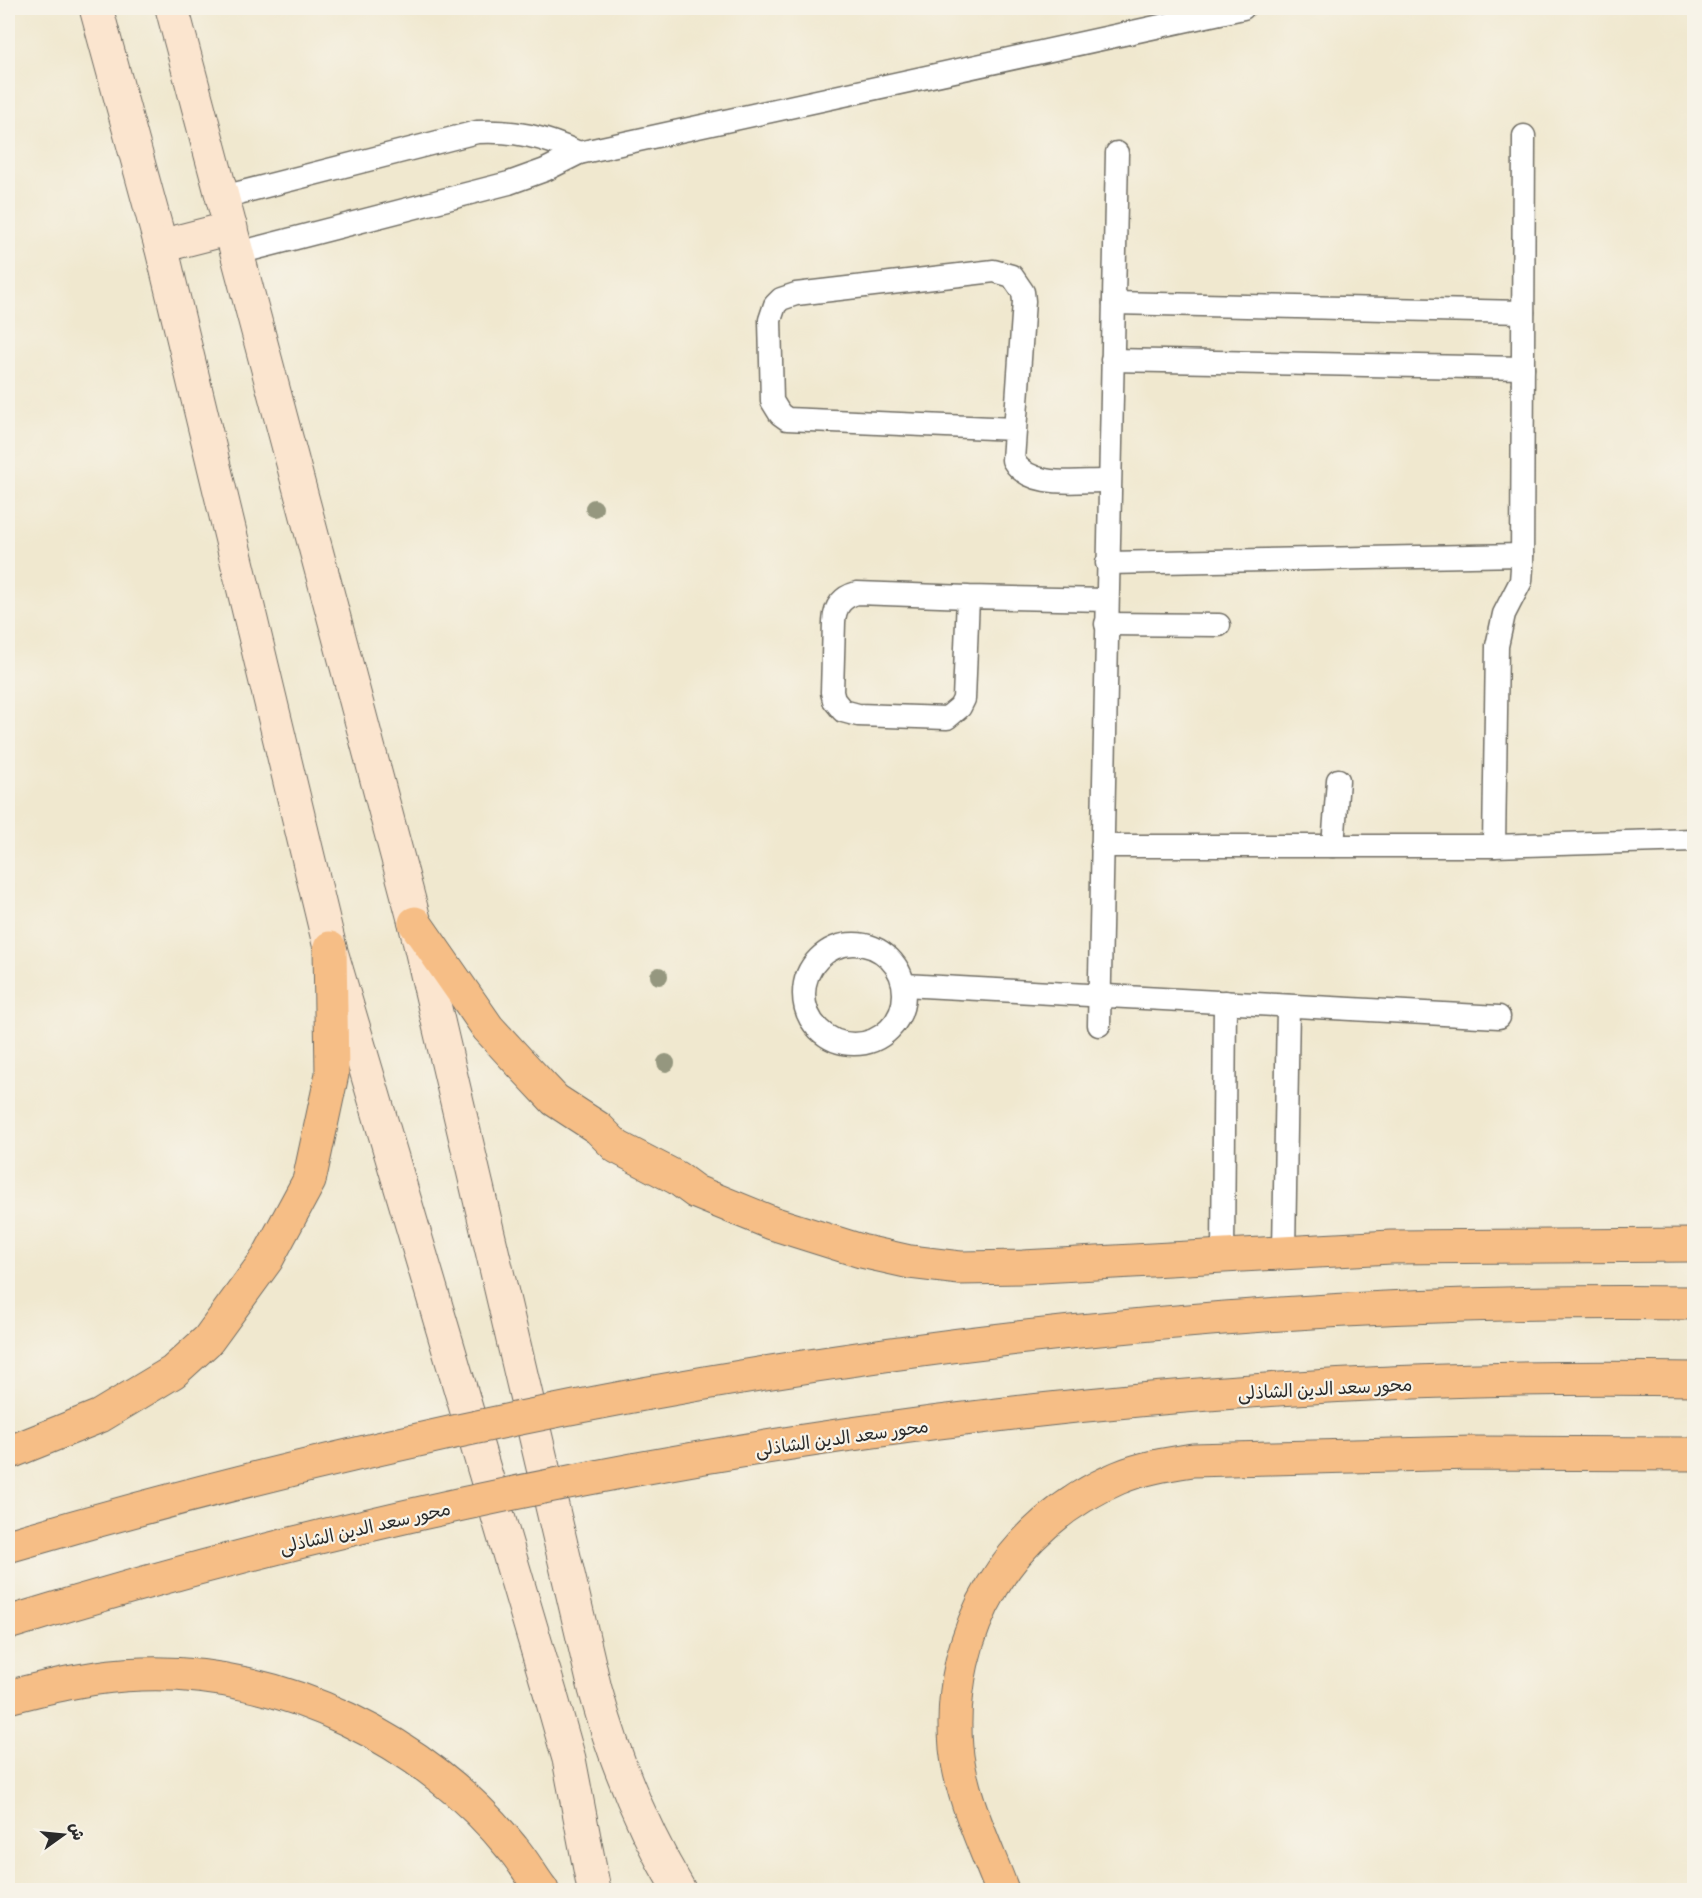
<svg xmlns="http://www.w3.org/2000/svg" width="1702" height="1898" font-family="'Patrick Hand','Playpen Sans Arabic',sans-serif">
<rect width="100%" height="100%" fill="#f7f3e8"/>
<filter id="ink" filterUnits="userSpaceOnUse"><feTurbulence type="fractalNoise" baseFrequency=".0167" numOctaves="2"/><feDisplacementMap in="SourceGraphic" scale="12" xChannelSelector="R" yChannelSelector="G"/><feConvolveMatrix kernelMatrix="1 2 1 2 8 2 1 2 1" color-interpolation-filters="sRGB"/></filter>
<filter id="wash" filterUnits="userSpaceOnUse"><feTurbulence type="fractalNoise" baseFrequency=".008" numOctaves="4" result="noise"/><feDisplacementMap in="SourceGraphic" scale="24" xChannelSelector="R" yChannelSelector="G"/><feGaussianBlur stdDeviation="1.35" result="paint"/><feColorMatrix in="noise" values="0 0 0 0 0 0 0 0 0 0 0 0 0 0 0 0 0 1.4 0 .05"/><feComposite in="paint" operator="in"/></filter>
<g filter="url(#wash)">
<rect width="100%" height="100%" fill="#f0e8cf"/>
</g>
<g filter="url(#ink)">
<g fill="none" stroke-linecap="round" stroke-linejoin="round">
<g stroke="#706d64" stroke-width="25">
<g id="service">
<path d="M223 197 477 132C514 130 545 137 579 153"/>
<path d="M238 253 509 183 545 170 579 153 1243 8"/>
<path d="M1114 303 1523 312"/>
<path d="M1112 360 1523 368"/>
<path d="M1014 429 787 419 780 414 772 401 770 320 775 305 781 299 796 294 994 271 1012 276 1023 292 1024 301 1013 460C1030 490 1079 480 1108 481"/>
<path d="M1107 563 1522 555"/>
<path d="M968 597 857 593C842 597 835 606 834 622L832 692 834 700 843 711 858 715 947 718 960 707 964 699 968 597 1107 600"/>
<path d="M1106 624 1219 625"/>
<path d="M1102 846H1494L1694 840"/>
<path d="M1333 846 1338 780"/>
<path d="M1494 846 1497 646 1504 614 1521 581 1522 568 1524 136"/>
<circle cx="854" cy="994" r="50"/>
<path d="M904 985 1499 1017"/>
<path d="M1099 1025 1117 153"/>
<path d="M1284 1251 1288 1006"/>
<path d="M1223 1255 1225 1002"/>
</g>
</g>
<g stroke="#706d64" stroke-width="35">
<g id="secondary">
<path d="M96 8 161 246 330 948 552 1699 569 1759 594 1890"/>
<path d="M172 8 415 923 595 1689C615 1761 641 1826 679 1890"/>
<path d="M161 246 231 228"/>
</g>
</g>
<g stroke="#706d64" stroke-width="35">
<g id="motorway">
<path d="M415 923 488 1028 522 1065 555 1100 598 1128 617 1147 677 1178 696 1192 772 1223 861 1251 910 1262 960 1268 1023 1267 1391 1247 1694 1245"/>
<path d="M8 1453 100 1416 173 1372 208 1340 267 1259 309 1181 332 1074 330 948"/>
<path d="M8 1697C51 1686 97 1675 142 1674 281 1669 427 1741 513 1849 524 1862 532 1877 542 1890"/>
<path d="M1002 1890C985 1845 961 1797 956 1748 946 1630 1010 1524 1118 1478 1142 1468 1168 1464 1193 1460L1472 1453 1694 1454"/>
</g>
</g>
<use href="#service" stroke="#fff" stroke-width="22"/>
<use href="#secondary" stroke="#fbe5cf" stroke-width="33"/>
<use href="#motorway" stroke="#f6be86" stroke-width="33"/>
<g stroke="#706d64" stroke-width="35" stroke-linecap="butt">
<g id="motorway-bridge">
<path d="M8 1546C556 1385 1121 1295 1694 1303"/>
<path d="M8 1623C542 1458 1135 1369 1694 1379"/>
</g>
</g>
<use href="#motorway-bridge" stroke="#f6be86" stroke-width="33"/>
</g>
<g fill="#95977f">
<circle cx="594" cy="508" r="9"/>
<circle cx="659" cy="976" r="9"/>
<circle cx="666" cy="1063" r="9"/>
</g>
</g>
<g text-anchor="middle" stroke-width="4.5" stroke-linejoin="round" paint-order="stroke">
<g font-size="18" fill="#2b2b2b" stroke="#f7f3e8">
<text transform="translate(1325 1389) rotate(-3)" y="6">محور سعد الدين الشاذلى</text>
<text transform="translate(842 1438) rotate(-8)" y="6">محور سعد الدين الشاذلى</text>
<text transform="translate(365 1528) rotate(-13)" y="6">محور سعد الدين الشاذلى</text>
</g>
</g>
<rect width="1702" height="1898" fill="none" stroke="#f7f3e8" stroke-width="30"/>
<g transform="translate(63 1835) rotate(75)" stroke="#f7f3e8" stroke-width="4.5" paint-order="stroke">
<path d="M0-4.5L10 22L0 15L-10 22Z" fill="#2b2b2b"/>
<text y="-9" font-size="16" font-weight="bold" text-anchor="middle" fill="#2b2b2b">ش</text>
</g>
</svg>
